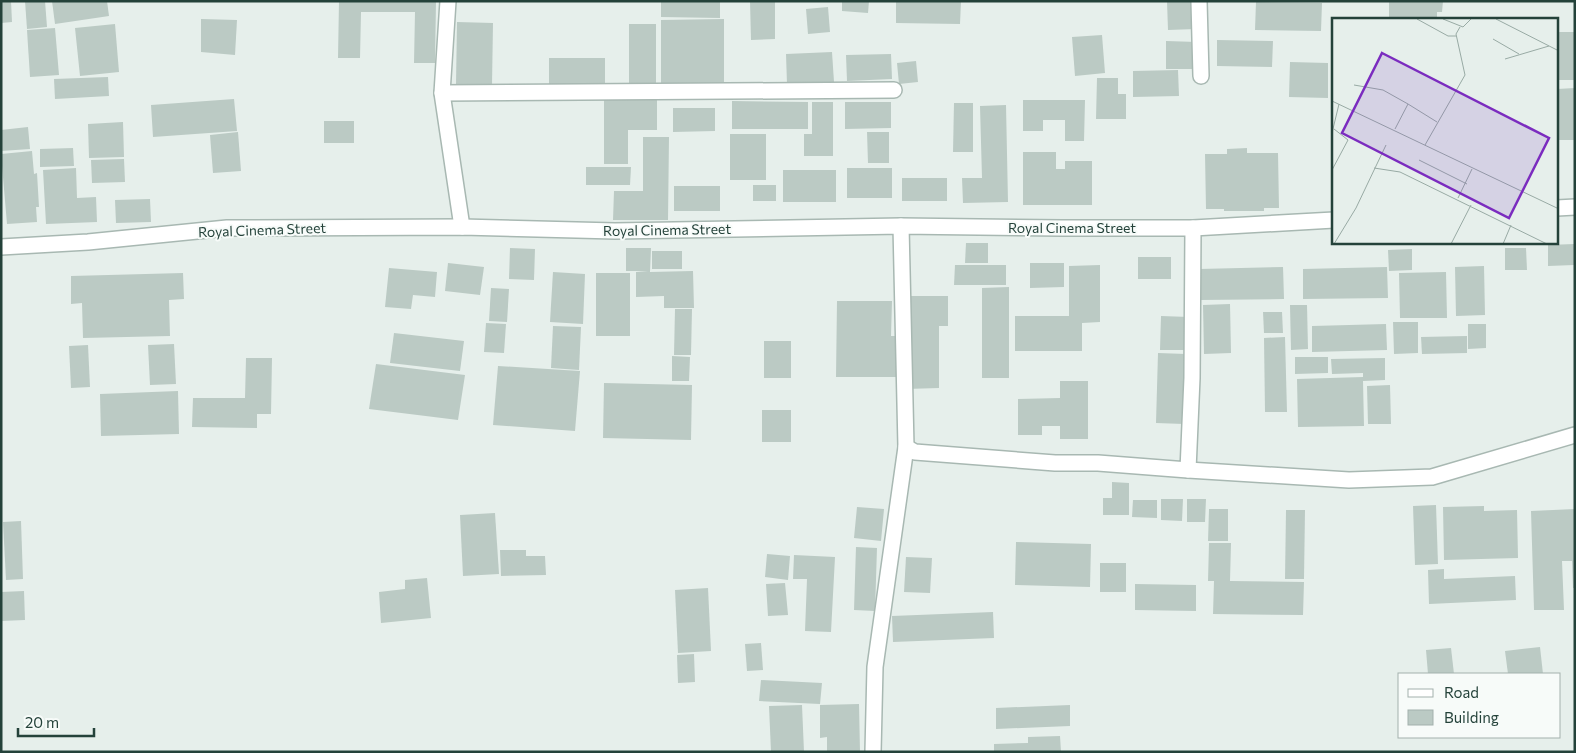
<svg xmlns="http://www.w3.org/2000/svg" width="1576" height="753" font-family="Commissioner,sans-serif">
<rect width="100%" height="100%" fill="#e6efeb"/>
<g fill="#bbcac4">
<path d="M1 1H11L12 22 1 23Z"/>
<path d="M25 1H45L47 27 27 29Z"/>
<path d="M52 1H107L109 16 55 24Z"/>
<path d="M339 1H436L435 63H414L415 12H361L360 58H338Z"/>
<path d="M661 1H720V18L661 17Z"/>
<path d="M750 1H775V39L751 40Z"/>
<path d="M842 1H869L868 13 842 11Z"/>
<path d="M896 1H961L960 24 896 23Z"/>
<path d="M1167 1H1195L1196 29 1168 30Z"/>
<path d="M1389 1H1443L1442 12H1437V19H1389Z"/>
<path d="M1256 2 1322 3 1321 31 1255 30Z"/>
<path d="M828 7 830 32 808 34 806 9Z"/>
<path d="M201 19 237 20 235 55 201 52Z"/>
<path d="M724 19V90H661V20Z"/>
<path d="M457 22 493 23 492 85 456 84Z"/>
<path d="M115 24 119 72 80 76 75 28Z"/>
<rect x="629" y="24" width="27" height="65"/>
<path d="M55 28 59 75 30 77 27 30Z"/>
<rect x="1557" y="32" width="18" height="48"/>
<path d="M1102 35 1105 73 1075 76 1072 37Z"/>
<path d="M1217 40 1273 41 1272 67 1217 66Z"/>
<path d="M1166 41 1197 42V69H1166Z"/>
<path d="M832 52 834 82 787 84 786 54Z"/>
<path d="M891 54 892 79 847 81 846 55Z"/>
<path d="M549 58H605V84L549 85Z"/>
<path d="M916 61 918 82 899 84 897 63Z"/>
<path d="M1290 62 1328 63V98L1289 97Z"/>
<path d="M1178 70 1179 96 1133 97V71Z"/>
<path d="M108 77 109 96 55 99 54 79Z"/>
<path d="M1097 78H1118V94H1126V119H1096Z"/>
<path d="M1575 88V140H1557V89Z"/>
<path d="M234 99 237 131 153 137 151 105Z"/>
<path d="M657 99V130H628V164H604V100Z"/>
<path d="M1023 100H1085L1084 141H1065V120H1043V131H1023Z"/>
<path d="M732 101 808 102V129H732Z"/>
<path d="M812 102H833V156H804V134H812Z"/>
<path d="M845 102H891V128L845 129Z"/>
<path d="M954 103H973V152H953Z"/>
<path d="M1006 105 1008 202 963 203 962 178H982L980 106Z"/>
<path d="M673 108H715V131L673 132Z"/>
<rect x="324" y="121" width="30" height="22"/>
<path d="M123 122 124 157 89 158 88 124Z"/>
<path d="M28 127 30 149 1 151V130Z"/>
<path d="M238 132 241 171 213 173 210 135Z"/>
<path d="M867 132H889V163H868Z"/>
<rect x="730" y="134" width="36" height="46"/>
<path d="M643 137H669L668 220H613L614 191H643Z"/>
<path d="M73 148 74 166 40 167V149Z"/>
<path d="M1247 148V153H1278L1279 208H1264V211H1224V209H1206L1205 154H1227V149Z"/>
<path d="M32 151 34 174 37 173 39 207H36L37 222 7 224 1 154Z"/>
<path d="M1023 152H1056V169H1065V161H1092V205H1023Z"/>
<path d="M124 159 125 182 92 183 91 160Z"/>
<path d="M586 167H631L630 185H586Z"/>
<path d="M76 168 77 198 96 197 97 222 46 224 43 170Z"/>
<rect x="847" y="168" width="45" height="30"/>
<rect x="783" y="170" width="53" height="32"/>
<rect x="902" y="178" width="45" height="23"/>
<rect x="753" y="185" width="23" height="16"/>
<rect x="674" y="186" width="46" height="25"/>
<path d="M150 199 151 222 116 223 115 200Z"/>
<path d="M966 243H988V263H965Z"/>
<path d="M1574 244V265L1548 266V245Z"/>
<path d="M510 248 535 249 534 280 509 279Z"/>
<path d="M626 248H651L650 272 693 271 694 308H664V296L636 297V272L648 271H626Z"/>
<path d="M1505 248H1526L1527 270H1505Z"/>
<path d="M1412 249V270L1389 271 1388 250Z"/>
<rect x="652" y="251" width="30" height="18"/>
<rect x="1138" y="257" width="33" height="22"/>
<path d="M448 263 484 267 480 295 445 291Z"/>
<path d="M1030 263H1064V287L1030 288Z"/>
<path d="M955 265H1006V285H954Z"/>
<path d="M1100 265V322L1082 323V351H1015V316H1069V266Z"/>
<path d="M1484 266 1485 315 1456 316 1455 267Z"/>
<path d="M1283 267 1284 299 1200 300 1199 269Z"/>
<path d="M1387 267 1388 298 1303 299V269Z"/>
<path d="M389 268 437 272 435 297 413 295 411 309 385 307Z"/>
<path d="M553 272 585 274 583 324 550 322Z"/>
<path d="M1446 272 1447 318H1400L1399 273Z"/>
<path d="M183 273 184 299 169 300 170 336 83 338 82 303 71 304V276Z"/>
<rect x="596" y="273" width="34" height="63"/>
<path d="M1009 287V378H982V288Z"/>
<path d="M491 288 509 289 507 322 489 321Z"/>
<path d="M906 296H948V326H939V388L906 389Z"/>
<path d="M837 301H892L891 336H898V377H836Z"/>
<path d="M1230 304 1231 353 1204 354 1203 305Z"/>
<path d="M1290 305H1307L1308 349 1291 350Z"/>
<path d="M675 309H692L691 355H674Z"/>
<path d="M1263 312H1282L1283 333H1264Z"/>
<path d="M1161 316 1189 317 1188 350H1160Z"/>
<path d="M1393 322H1418V353L1394 354Z"/>
<path d="M486 323 506 324 504 353 484 352Z"/>
<path d="M1386 324 1387 350 1312 352V326Z"/>
<path d="M1468 324H1486V348L1468 349Z"/>
<path d="M553 326 581 327 579 370 551 368Z"/>
<path d="M394 333 464 341 460 371 390 363Z"/>
<path d="M1467 336V353L1422 354 1421 337Z"/>
<path d="M1285 337 1287 412H1265L1264 338Z"/>
<rect x="764" y="341" width="27" height="37"/>
<path d="M174 344 176 384 150 385 148 345Z"/>
<path d="M88 345 90 387 71 388 69 346Z"/>
<path d="M1158 353 1186 354 1184 424 1156 423Z"/>
<path d="M672 356 690 357 689 381H672Z"/>
<path d="M1295 357H1328V373L1295 374Z"/>
<path d="M246 358H272L271 414H257V428L192 427 193 398H245Z"/>
<path d="M1385 358V380L1363 381 1364 426 1298 427 1297 379 1363 377V373L1332 374 1331 359Z"/>
<path d="M376 364 465 375 458 420 369 409Z"/>
<path d="M498 366 580 371 575 431 493 425Z"/>
<path d="M1060 381H1088V439H1060V426H1042V435H1018V399L1060 398Z"/>
<path d="M604 383 692 385 691 440 603 438Z"/>
<path d="M1390 385 1391 424H1368L1367 386Z"/>
<path d="M178 391 179 434 101 436 100 394Z"/>
<rect x="762" y="410" width="29" height="32"/>
<path d="M1112 482 1129 483V515H1103V498H1112Z"/>
<path d="M1161 499H1183L1182 521 1161 520Z"/>
<path d="M1187 499H1206L1205 522H1187Z"/>
<path d="M1133 500H1157V518L1132 517Z"/>
<path d="M1436 505 1438 564 1415 565 1413 506Z"/>
<path d="M1484 506V511L1517 510 1518 558 1444 560 1443 507Z"/>
<path d="M857 507 884 509 881 541 854 538Z"/>
<path d="M1209 509H1228V541H1208Z"/>
<path d="M1575 509V588H1573L1572 561H1562L1564 610H1534L1531 511Z"/>
<path d="M1286 510H1305L1304 579H1285Z"/>
<path d="M495 513 499 574 463 576 460 515Z"/>
<path d="M21 521 23 579 6 580 3 522Z"/>
<path d="M1016 542 1091 544 1090 587 1015 585Z"/>
<path d="M1209 543H1231L1230 581 1304 582 1303 615 1213 614 1214 581H1208Z"/>
<path d="M856 547 877 548 875 611 854 610Z"/>
<path d="M500 550H526V556H545L546 575 501 576Z"/>
<path d="M767 554 790 556 788 580 765 577Z"/>
<path d="M794 555 835 557 831 632 805 631 807 579H793Z"/>
<path d="M906 557 932 558 930 593 904 592Z"/>
<rect x="1100" y="563" width="26" height="29"/>
<path d="M1444 569V579L1515 576 1516 600 1429 604 1428 570Z"/>
<path d="M427 578 431 618 381 623 379 592 405 589V580Z"/>
<path d="M785 583 788 615 768 616 766 584Z"/>
<path d="M1135 584 1196 585V611L1135 610Z"/>
<path d="M708 588 711 651 678 653 675 590Z"/>
<path d="M24 591 25 620 1 621V592Z"/>
<path d="M993 612 994 638 893 642 892 616Z"/>
<path d="M761 643 763 670 747 671 745 644Z"/>
<path d="M1540 647 1543 674H1508L1505 651Z"/>
<path d="M1451 648 1454 674H1428L1426 650Z"/>
<path d="M694 654 695 682 678 683 677 655Z"/>
<path d="M761 680 822 683 820 704 759 701Z"/>
<path d="M859 704 860 752H827V737L820 738V705Z"/>
<path d="M802 705 804 752H771L769 706Z"/>
<path d="M1070 705V726L996 729V708Z"/>
<path d="M1060 736 1061 752H994V744L1028 743V737Z"/>
</g>
<g fill="none" stroke-linecap="round" stroke-linejoin="round">
<g stroke="#a8b8b2" stroke-width="18">
<g id="street">
<path d="M448 1 442 93 462 227"/>
<path d="M1199 1 1201 76"/>
<path d="M442 93 894 90"/>
<path d="M1557 208 1575 207"/>
<path d="M1 247 88 242 227 228 462 227 615 231 901 226 1062 228H1193L1334 220"/>
<path d="M906 447 915 452 1055 463H1098L1188 470 1192 378 1193 228"/>
<path d="M1188 470 1349 480 1432 477 1575 435"/>
<path d="M873 752 875 667 906 447 901 226"/>
</g>
</g>
<use href="#street" stroke="#fff" stroke-width="15"/>
</g>
<g text-anchor="middle" stroke-width="4" stroke-linejoin="round" paint-order="stroke">
<g font-size="14" fill="#24423a" stroke="#f7fbf9">
<text x="1072" y="233">Royal Cinema Street</text>
<text transform="translate(262 230) rotate(-2)" y="5">Royal Cinema Street</text>
<text transform="translate(667 230) rotate(-1)" y="5">Royal Cinema Street</text>
</g>
</g>
<g transform="translate(1332 18)">
<rect width="226" height="226" fill="#e6efeb"/>
<path fill="none" stroke="#98aaa4" stroke-width="1" d="M85 1 116 18H124M111 1 131 9 139 1M164 1 227 33M161 21 187 36M173 41 217 28M22 67 51 72 76 86M0 83 227 191M63 111 76 86 105 104M0 115 7 86M93 127 133 57 124 16 128 9M87 142 135 166M42 150 68 154 215 226M0 152 16 122 2 111M126 180 140 151M2 226 24 190 54 127M119 226 139 187M171 226 179 207"/>
<path fill="#7b2cbf" fill-opacity="0.15" stroke="#7b2cbf" stroke-width="2.5" d="M50 35 217 120 177 200 10 115Z"/>
<rect width="226" height="226" fill="none" stroke="#24423a" stroke-width="2.5"/>
</g>
<rect width="1576" height="753" fill="none" stroke="#24423a" stroke-width="5"/>
<rect x="1398" y="673" width="162" height="65" fill="#f7fbf9" stroke="#a3b1ad"/>
<rect x="1408" y="689" width="25" height="8" fill="#ffffff" stroke="#a3b1ad"/>
<text x="1444" y="698" font-size="15" fill="#24423a">Road</text>
<rect x="1408" y="710" width="25" height="15" fill="#bbcac4" stroke="#a3b1ad"/>
<text x="1444" y="723" font-size="15" fill="#24423a">Building</text>
<path d="M18 728v8h76v-8" fill="none" stroke="#24423a" stroke-width="2.5"/>
<text x="25" y="728" font-size="15" fill="#24423a" stroke="#f7fbf9" stroke-width="4" paint-order="stroke">20 m</text>
</svg>
